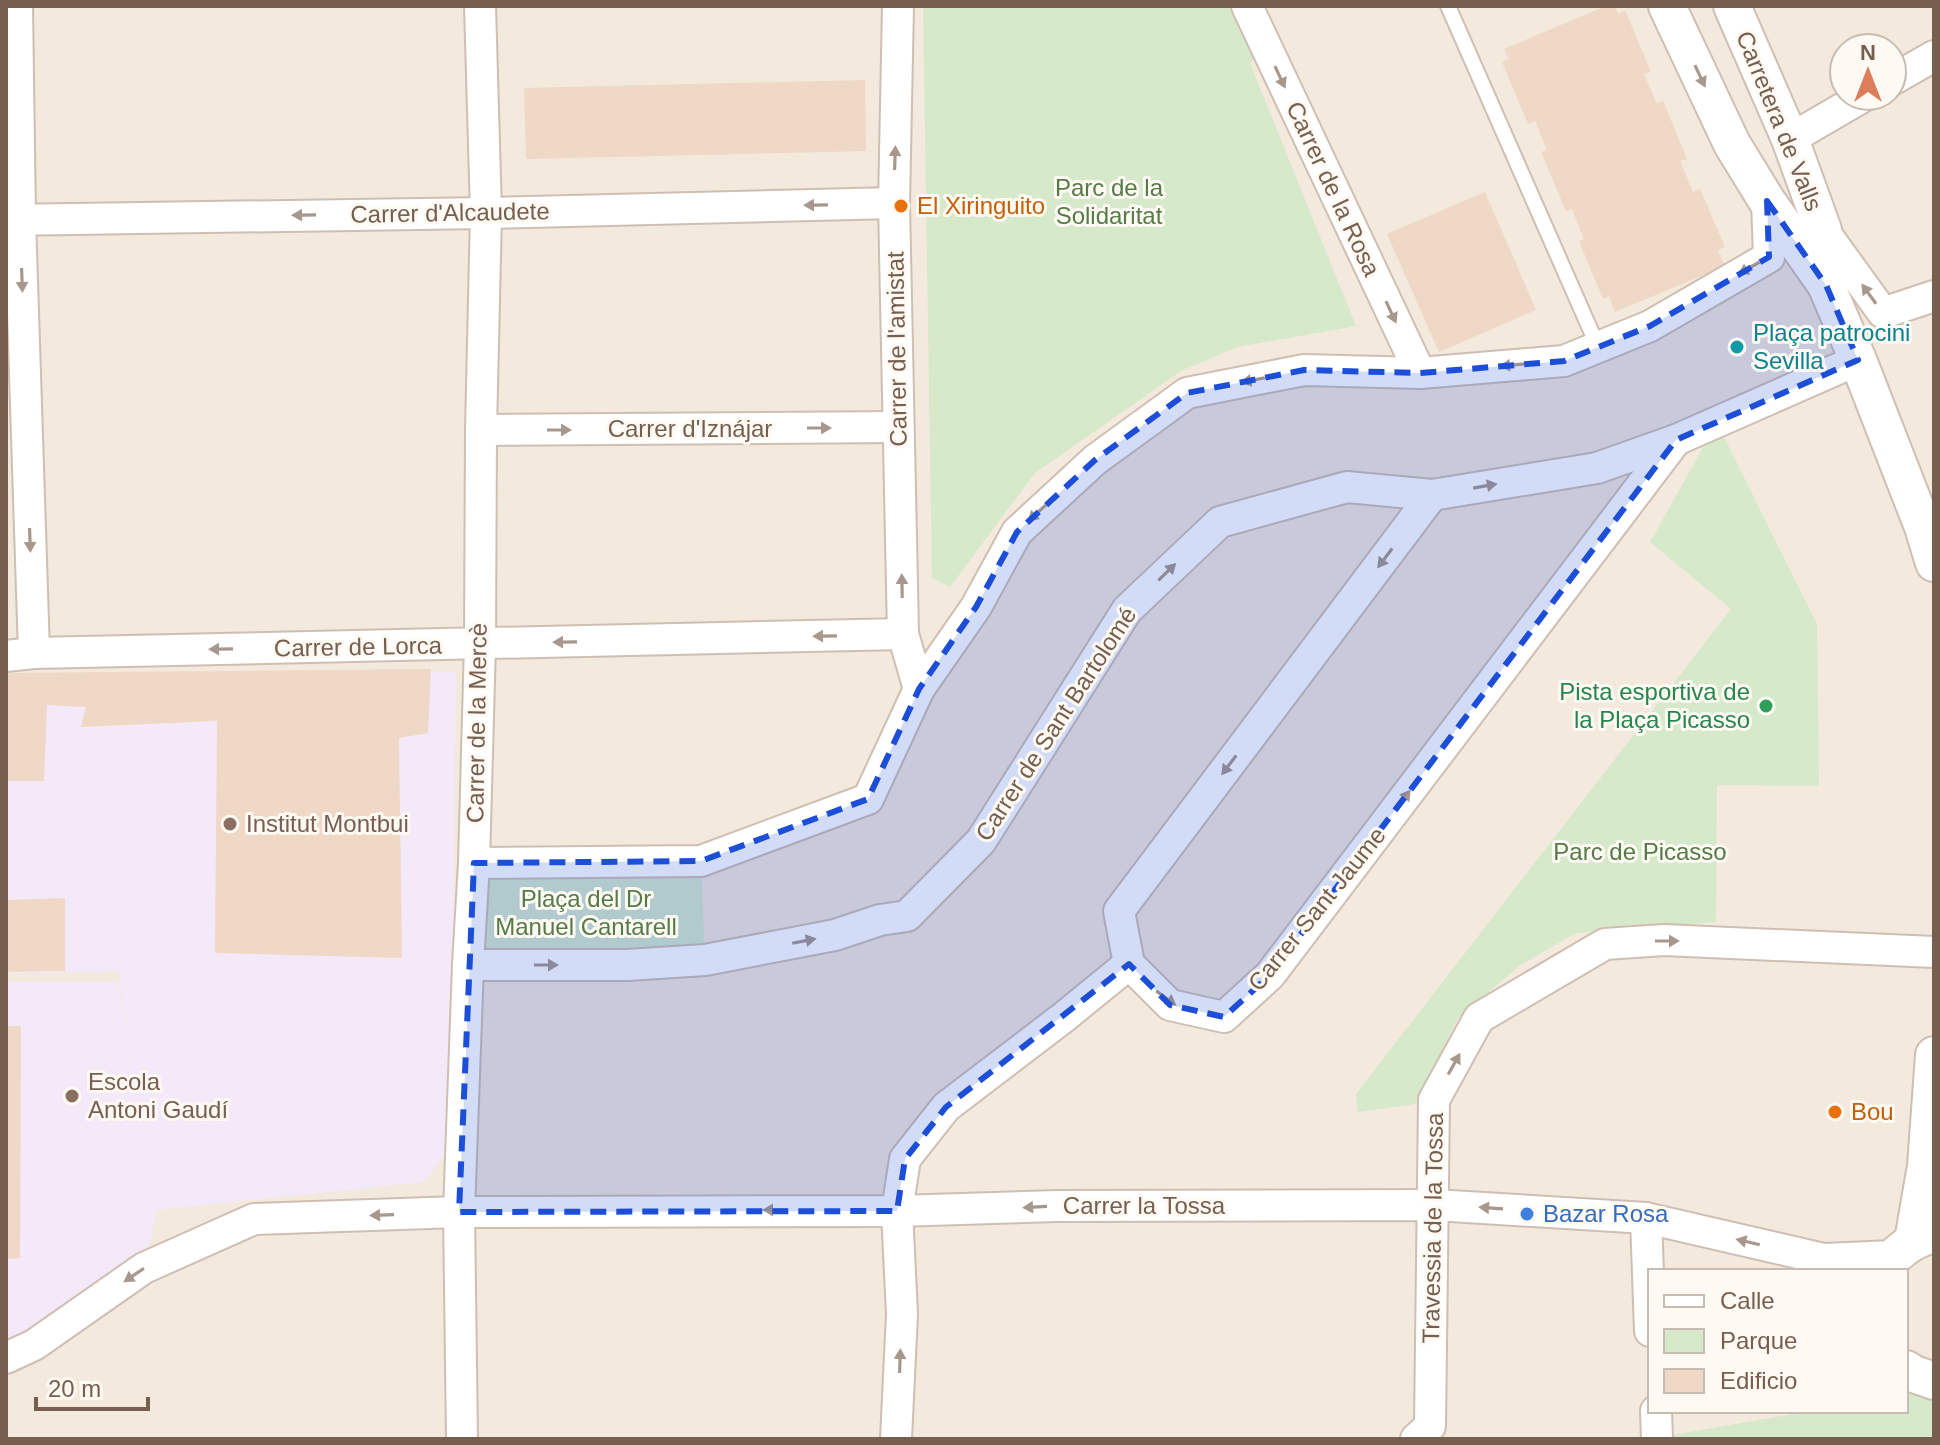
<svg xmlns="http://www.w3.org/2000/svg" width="1940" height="1445" font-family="Arial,sans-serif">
<rect width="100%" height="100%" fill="#fcf7ed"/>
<path fill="#f3e9dc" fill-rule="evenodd" d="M6 6H1934V1439H6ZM1844 48H1892V96H1844ZM1650 1271H1906V1411H1650Z"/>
<path fill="#f4e9f9" d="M456 672 451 1147 424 1182 157 1210 144 1268 6 1358V982H118L129 1036 118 972 6 973V677Z"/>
<g fill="#d6e9cb">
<path d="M923 6H1246L1265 48 1250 63 1356 326 1237 347 1181 371 1035 473 950 587 932 578Z"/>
<path d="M1717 423 1817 624 1819 786 1717 785 1716 922 1576 933 1519 966 1458 1018 1415 1104 1358 1112 1356 1094 1731 609 1650 542Z"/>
<path d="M701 861 705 960 468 965 474 863Z"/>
<path d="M1934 1387V1439H1649L1811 1411H1906V1392Z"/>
</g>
<g fill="#efd8c6">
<path d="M1606 6H1615L1618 14 1625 10 1651 72 1644 74 1657 104 1663 101 1687 159 1680 161 1693 192 1700 189 1725 247 1718 250 1725 266 1615 312 1609 296 1603 299 1579 241 1584 239 1577 222 1572 209 1566 211 1541 152 1547 150 1535 121 1528 124 1502 62 1509 59 1504 49Z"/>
<path d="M865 80 866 151 526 159 524 88Z"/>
<path d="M1485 192 1536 310 1439 352 1387 234Z"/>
<path d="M431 669 428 733 399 738 402 958 215 953 217 721 81 727 86 707 47 705 44 781H6V673Z"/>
<path d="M65 898V971L6 972V900Z"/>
<path d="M6 1026H21L20 1258 6 1259Z"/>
</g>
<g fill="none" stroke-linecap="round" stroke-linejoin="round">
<g stroke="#cebfb2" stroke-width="18">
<path id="service" d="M1448 6 1598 347"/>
</g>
<g stroke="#cebfb2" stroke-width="34">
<g id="minor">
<path d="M17 6 20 219 34 653"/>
<path d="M898 6 894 203 903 634 919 689"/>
<path d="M1247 6 1420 373"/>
<path d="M1892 80 1934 56"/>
<path d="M1790 139 1864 96"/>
<path d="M6 220 486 213 894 203"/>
<path d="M1823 230 1883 313 1934 296"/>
<path d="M481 430 898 427"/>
<path d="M1432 495 1119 911 1129 964 1170 1005 1224 1017 1270 975 1676 440"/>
<path d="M6 656 34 653 903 634"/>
<path d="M474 863 701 861 868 799 919 689 976 607 1017 532 1095 460 1187 393 1304 370 1420 373 1564 361 1650 326 1769 257 1767 201"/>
<path d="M468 965H627L705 960 835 935 880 920 907 916 981 841 1127 610 1220 522 1347 487 1432 495 1597 468 1676 440 1858 360"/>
<path d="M1646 1218 1650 1331"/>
<path d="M1835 1271 1824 1259 1893 1256"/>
<path d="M6 1358 34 1345 144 1268 254 1219 459 1212 897 1211 1057 1206 1434 1205 1646 1218 1824 1259"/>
<path d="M1656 1411 1657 1439"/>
<path d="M462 1439 459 1212 468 965 474 863 480 644 481 430 486 213 480 6"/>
<path d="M896 1439 902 1314 897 1211 905 1159 946 1107 1064 1017 1129 964"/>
<path d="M1416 1439 1430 1426 1434 1100 1479 1018 1605 944 1664 940 1934 952"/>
</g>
</g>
<g stroke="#cebfb2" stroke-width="40">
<g id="tertiary">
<path d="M1667 6 1732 144 1767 201 1826 285 1858 360 1923 527 1934 563"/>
<path d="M1732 6 1790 139 1823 230 1826 285"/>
<path d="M1913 1241 1926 1166 1934 1055"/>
<path d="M1882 1271C1896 1252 1911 1240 1934 1234"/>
<path d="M1906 1369 1914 1374 1934 1381"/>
</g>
</g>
<use href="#service" stroke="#fff" stroke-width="14"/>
<use href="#minor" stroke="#fff" stroke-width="30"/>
<use href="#tertiary" stroke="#fff" stroke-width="36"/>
</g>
<defs><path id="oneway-solid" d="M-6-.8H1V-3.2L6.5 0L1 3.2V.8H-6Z" transform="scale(2)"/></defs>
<g fill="#a7978d">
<use href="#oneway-solid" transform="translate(1700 76) rotate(65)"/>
<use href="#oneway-solid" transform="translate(1280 77) rotate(65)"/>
<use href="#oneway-solid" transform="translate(895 158) rotate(-88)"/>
<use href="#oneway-solid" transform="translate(816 205) rotate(179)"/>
<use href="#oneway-solid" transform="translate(304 215) rotate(179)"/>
<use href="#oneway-solid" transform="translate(1749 268) rotate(150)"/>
<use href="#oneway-solid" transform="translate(22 280) rotate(88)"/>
<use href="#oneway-solid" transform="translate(1869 294) rotate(-126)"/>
<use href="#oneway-solid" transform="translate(1391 312) rotate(65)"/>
<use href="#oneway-solid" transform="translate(1512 365) rotate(175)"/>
<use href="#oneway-solid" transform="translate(1253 380) rotate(169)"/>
<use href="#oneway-solid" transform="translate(819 428)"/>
<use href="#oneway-solid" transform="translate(559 430)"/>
<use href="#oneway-solid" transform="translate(1485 486) rotate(-10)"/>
<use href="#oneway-solid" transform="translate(1037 513) rotate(137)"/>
<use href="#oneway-solid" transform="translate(30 540) rotate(88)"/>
<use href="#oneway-solid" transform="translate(1385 558) rotate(127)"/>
<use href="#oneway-solid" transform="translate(1167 572) rotate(-44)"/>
<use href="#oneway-solid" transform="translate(902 586) rotate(-91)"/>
<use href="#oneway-solid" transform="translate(825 636) rotate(179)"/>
<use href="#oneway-solid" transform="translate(565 642) rotate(179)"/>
<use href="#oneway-solid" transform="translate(221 649) rotate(179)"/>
<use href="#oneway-solid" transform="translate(1229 765) rotate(127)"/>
<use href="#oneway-solid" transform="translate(1403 800) rotate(-53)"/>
<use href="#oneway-solid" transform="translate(804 941) rotate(-11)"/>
<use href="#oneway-solid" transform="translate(1667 941)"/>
<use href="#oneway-solid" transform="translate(546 965)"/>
<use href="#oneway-solid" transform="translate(1166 998) rotate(36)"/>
<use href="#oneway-solid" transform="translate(1454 1064) rotate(-61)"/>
<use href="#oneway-solid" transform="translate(1035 1207) rotate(177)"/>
<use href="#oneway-solid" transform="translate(1491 1208) rotate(-176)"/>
<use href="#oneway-solid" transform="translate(775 1210) rotate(180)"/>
<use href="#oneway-solid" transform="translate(382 1215) rotate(178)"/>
<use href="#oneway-solid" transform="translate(1748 1242) rotate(-167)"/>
<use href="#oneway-solid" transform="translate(134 1275) rotate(146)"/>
<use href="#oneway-solid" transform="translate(900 1361) rotate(-88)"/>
</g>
<path fill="#1d4ed8" fill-opacity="0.2" stroke="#1d4ed8" stroke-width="6" stroke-dasharray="16 10" stroke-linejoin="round" d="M1767 201 1826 285 1858 360 1676 440 1270 975 1224 1017 1170 1005 1129 964 946 1107 905 1159 897 1211 459 1212 474 863 701 861 868 799 919 689 976 607 1017 532 1095 460 1187 393 1304 370 1420 373 1564 361 1650 326 1769 257Z"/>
<g fill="#e8710a" stroke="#fefaf3" stroke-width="3">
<circle cx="901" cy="206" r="8"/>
<circle cx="1835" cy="1112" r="8"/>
</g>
<circle fill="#0f9aa8" stroke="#fefaf3" stroke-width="3" cx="1737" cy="347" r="8"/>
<circle fill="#2e9e5b" stroke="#fefaf3" stroke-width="3" cx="1766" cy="706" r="8"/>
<g fill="#8d6e63" stroke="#fefaf3" stroke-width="3">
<circle cx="230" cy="824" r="8"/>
<circle cx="72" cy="1096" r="8"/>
</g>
<circle fill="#3f7fe0" stroke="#fefaf3" stroke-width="3" cx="1527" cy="1214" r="8"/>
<g text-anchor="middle" stroke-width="6" stroke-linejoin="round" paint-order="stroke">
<g font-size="24" fill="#775f50" stroke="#fefaf3">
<text transform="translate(1779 121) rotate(68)" y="8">Carretera de Valls</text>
<text transform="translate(1333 189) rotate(65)" y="8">Carrer de la Rosa</text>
<text transform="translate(450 213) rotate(-1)" y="8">Carrer d'Alcaudete</text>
<text transform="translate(897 349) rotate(-91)" y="8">Carrer de l'amistat</text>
<text x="690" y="437">Carrer d'Iznájar</text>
<text transform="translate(358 647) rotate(-1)" y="8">Carrer de Lorca</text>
<text transform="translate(477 723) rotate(-89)" y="8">Carrer de la Mercè</text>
<text transform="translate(1056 724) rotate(-57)" y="8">Carrer de Sant Bartolomé</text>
<text transform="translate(1317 909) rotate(-51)" y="8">Carrer Sant Jaume</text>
<text x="1144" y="1214">Carrer la Tossa</text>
<text transform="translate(1433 1228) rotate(-89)" y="8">Travessia de la Tossa</text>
</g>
<g font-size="24" fill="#557b49" stroke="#fefaf3">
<text x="1109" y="196">Parc de la<tspan x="1109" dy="28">Solidaritat</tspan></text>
<text x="1640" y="860">Parc de Picasso</text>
<text x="586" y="907">Plaça del Dr<tspan x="586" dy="28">Manuel Cantarell</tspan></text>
</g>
<g font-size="24" fill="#c56008" stroke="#fefaf3" text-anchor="start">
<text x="917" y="214">El Xiringuito</text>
<text x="1851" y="1120">Bou</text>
</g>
<g font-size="24" fill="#0d838f" stroke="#fefaf3" text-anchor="start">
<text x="1753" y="341">Plaça patrocini<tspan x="1753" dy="28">Sevilla</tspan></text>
</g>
<g font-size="24" fill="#27864d" stroke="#fefaf3" text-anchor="end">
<text x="1750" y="700">Pista esportiva de<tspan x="1750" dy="28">la Plaça Picasso</tspan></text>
</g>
<g font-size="24" fill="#785e54" stroke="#fefaf3" text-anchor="start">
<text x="246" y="832">Institut Montbui</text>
<text x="88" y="1090">Escola<tspan x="88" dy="28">Antoni Gaudí</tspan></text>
</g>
<g font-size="24" fill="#366cbe" stroke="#fefaf3" text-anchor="start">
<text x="1543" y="1222">Bazar Rosa</text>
</g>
</g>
<rect width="1940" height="1445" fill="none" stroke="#775f50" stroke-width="16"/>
<rect x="1648" y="1269" width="260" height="144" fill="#fefaf3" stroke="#c8bcb2" stroke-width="2"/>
<rect x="1664" y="1295" width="40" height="12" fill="#ffffff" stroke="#c8bcb2" stroke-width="2"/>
<text x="1720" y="1309" font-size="24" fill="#775f50">Calle</text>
<rect x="1664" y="1329" width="40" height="24" fill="#d6e9cb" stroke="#c8bcb2" stroke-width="2"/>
<text x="1720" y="1349" font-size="24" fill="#775f50">Parque</text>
<rect x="1664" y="1369" width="40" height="24" fill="#efd8c6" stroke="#c8bcb2" stroke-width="2"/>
<text x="1720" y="1389" font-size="24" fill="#775f50">Edificio</text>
<g transform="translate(1868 72)"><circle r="38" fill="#fefaf3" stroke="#c8bcb2" stroke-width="2"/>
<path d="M0-6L14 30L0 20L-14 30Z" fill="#dc7d5b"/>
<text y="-12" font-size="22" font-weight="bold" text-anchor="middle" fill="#775f50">N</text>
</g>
<path d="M36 1397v12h112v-12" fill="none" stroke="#775f50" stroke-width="4"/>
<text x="48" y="1397" font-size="24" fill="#775f50" stroke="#fefaf3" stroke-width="6" paint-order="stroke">20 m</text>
</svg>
